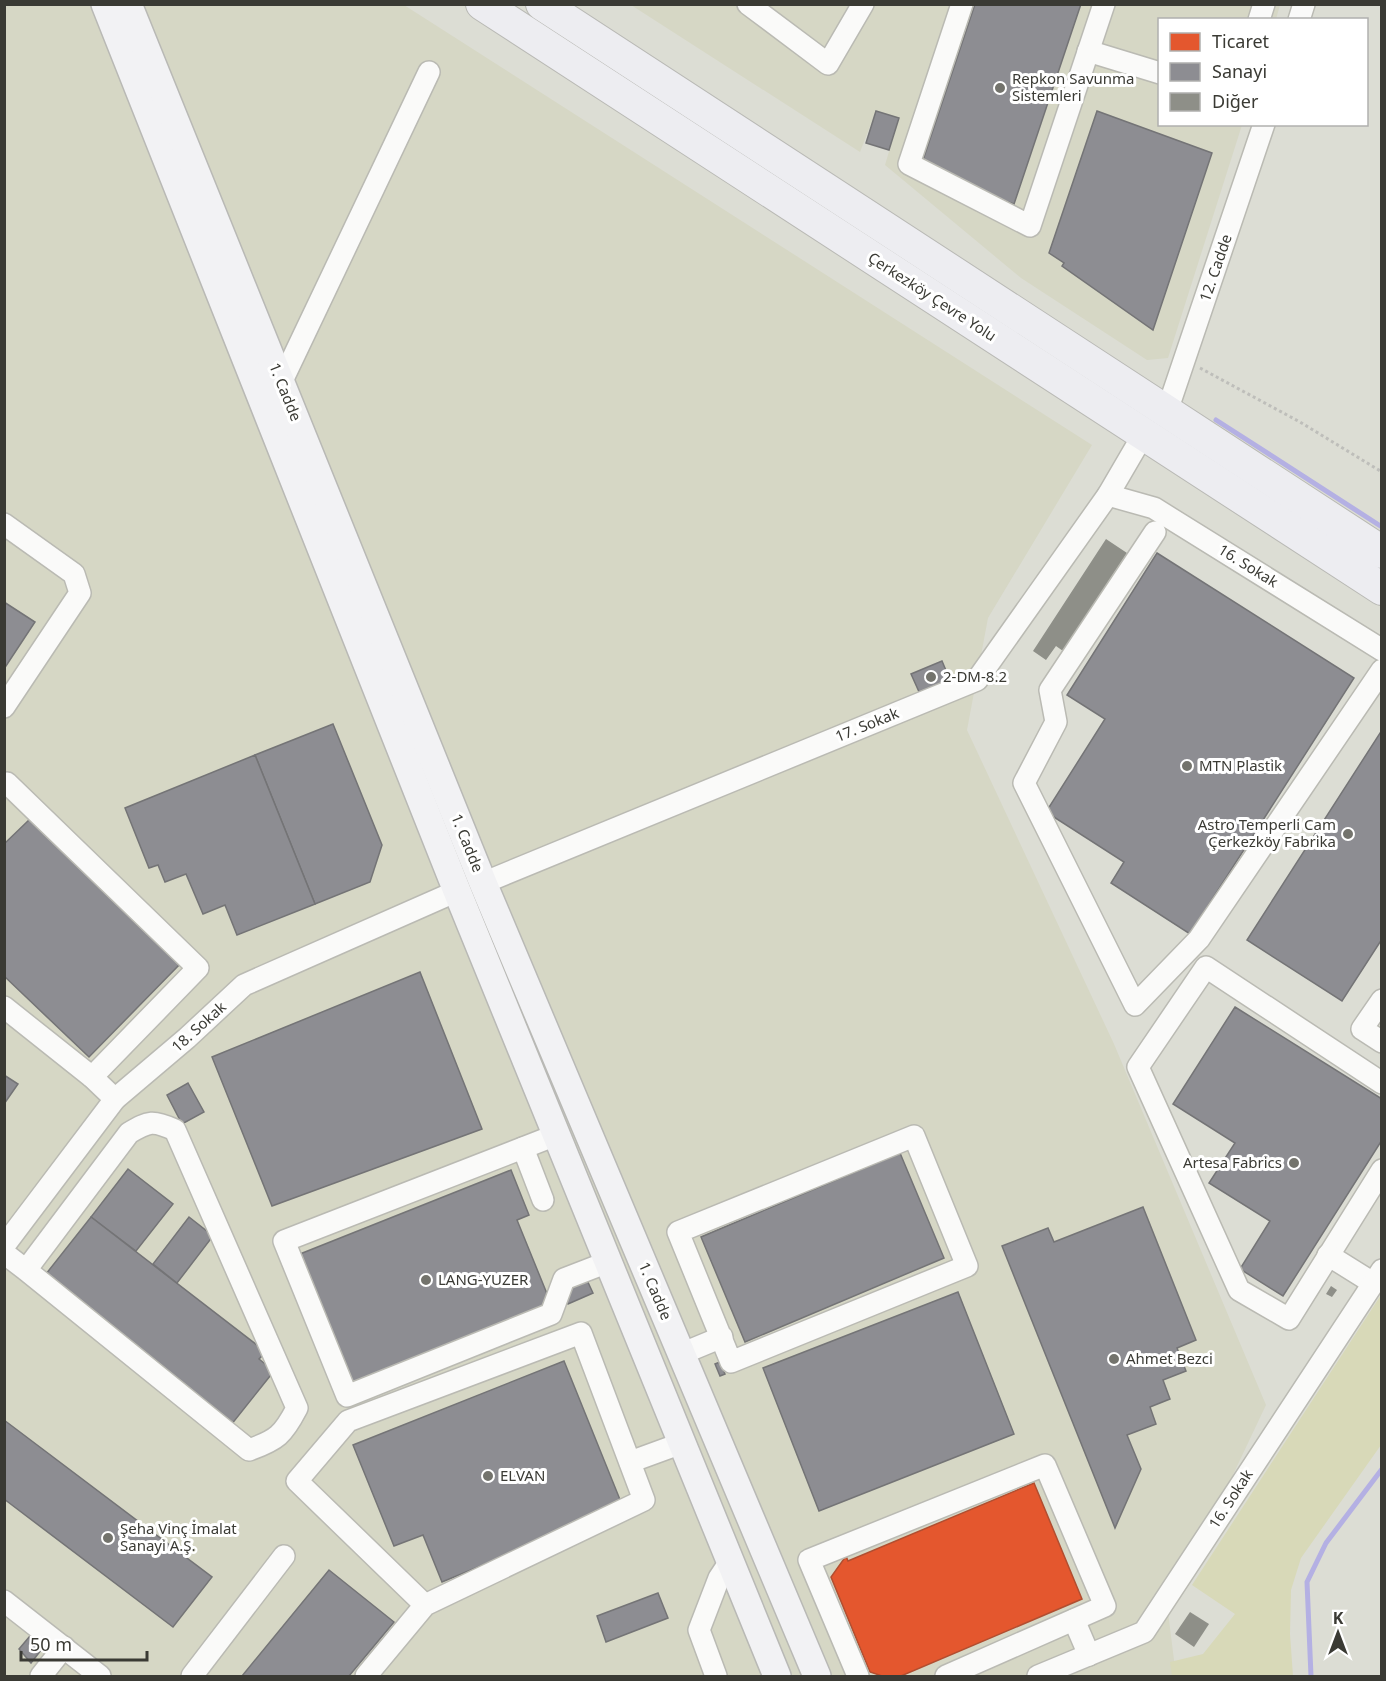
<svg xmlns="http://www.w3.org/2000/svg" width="1386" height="1681" font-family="'Noto Sans',sans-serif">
<rect width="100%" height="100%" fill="#dcddd4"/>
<g fill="#d6d7c5">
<path d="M5 5H404L1092 445 988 618 967 730 1114 1044 1266 1405 1168 1612 1176 1676H5Z"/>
<path d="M631 5H1280L1276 19 1160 20V124L1242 125 1168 358 1147 360 1021 278 885 165 899 118 876 111 860 152Z"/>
</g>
<path fill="#d8d9b8" d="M1381 1295V1445L1301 1558 1291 1590 1290 1634 1293 1676H1172L1170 1662 1203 1654 1235 1614 1192 1585Z"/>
<path fill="#e4572e" stroke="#b14e30" stroke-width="1.5" d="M1034 1483 1082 1599 901 1676H882L870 1672 831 1577 846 1556 848 1561Z"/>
<g fill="#8d8d92" stroke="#747476" stroke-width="1.5">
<path d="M975 4H1081L1014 204 919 172Z"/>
<path d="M876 111 899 118 889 150 866 143Z"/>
<path d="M1097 111 1212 153 1153 330 1062 266 1064 263 1049 253Z"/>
<path d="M1157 553 1354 678 1190 934 1111 883 1124 862 1046 812 1105 719 1067 695Z"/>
<path d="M4 602 35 622 4 669Z"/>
<path d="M942 661 950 680 920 694 911 674Z"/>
<path d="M333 724 382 845 370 882 315 904 255 755Z"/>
<path d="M1382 730V939L1342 1001 1247 940Z"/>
<path d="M255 755 315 904 237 935 225 905 203 914 186 874 165 882 158 865 149 868 125 808Z"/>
<path d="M30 819 180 964 89 1057 4 976V844Z"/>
<path d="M420 972 482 1129 272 1206 212 1057Z"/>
<path d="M1235 1007 1382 1099V1140L1283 1296 1240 1269 1270 1221 1209 1183 1235 1143 1173 1104Z"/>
<path d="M4 1075 18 1084 4 1104Z"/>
<path d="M188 1083 204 1112 182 1124 167 1095Z"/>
<path d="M900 1153 944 1258 745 1342 701 1237Z"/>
<path d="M128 1169 173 1204 136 1251 91 1217Z"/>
<path d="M511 1170 529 1215 517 1220 552 1306 352 1385 300 1254Z"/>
<path d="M1143 1207 1196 1340 1177 1348 1186 1371 1163 1380 1170 1399 1150 1407 1156 1424 1127 1435 1141 1469 1115 1528 1002 1246 1048 1228 1054 1242Z"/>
<path d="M91 1217 266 1352 259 1359 274 1371 231 1425 42 1279Z"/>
<path d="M189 1217 213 1236 177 1283 153 1264Z"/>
<path d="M586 1278 593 1293 568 1304 561 1289Z"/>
<path d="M958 1292 1014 1434 819 1511 763 1368Z"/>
<path d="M564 1361 623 1507 442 1582 423 1535 394 1546 353 1445Z"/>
<path d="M720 1362 725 1374 720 1376 715 1364Z"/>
<path d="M4 1420 212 1577 173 1627 4 1499Z"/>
<path d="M329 1570 394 1622 349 1676H242Z"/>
<path d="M658 1593 668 1618 606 1642 597 1616Z"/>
<path d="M30 1636 45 1645 31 1663 19 1649Z"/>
</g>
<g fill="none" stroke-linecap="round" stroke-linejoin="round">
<g stroke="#b4b0e3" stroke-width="5">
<path d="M1216 420 1382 527"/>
<path d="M1311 1676 1307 1582 1326 1543 1382 1469"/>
</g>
</g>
<g fill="#8e8f88">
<path d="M1106 539 1127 553 1063 651 1056 646 1046 660 1033 651Z"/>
<path d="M1331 1286 1337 1290 1332 1297 1326 1294Z"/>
<path d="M1190 1612 1209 1624 1194 1647 1175 1634Z"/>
</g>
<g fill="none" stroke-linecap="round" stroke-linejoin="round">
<g stroke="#babab3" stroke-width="24">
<g id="minor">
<path d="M748 4 828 64 863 4"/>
<path d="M962 4 909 164 1030 226 1104 4"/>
<path d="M1259 20 1264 4"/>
<path d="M1299 20 1304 4"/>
<path d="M1088 51 1160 73"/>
<path d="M281 383 429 72"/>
<path d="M1167 411 1264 124"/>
<path d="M1108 495 1154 508 1382 650"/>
<path d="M4 524 74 574 80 593 4 707"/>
<path d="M1155 532 1050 690 1056 722 1024 783 1135 1005 1199 939 1382 670"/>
<path d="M4 786 7 783 198 968 92 1077"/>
<path d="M483 883 977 680 1108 495 1143 435"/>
<path d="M1382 1000 1362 1029 1382 1042"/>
<path d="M4 1007 92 1077 115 1099"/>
<path d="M1382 1083 1206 967 1138 1067 1239 1290 1289 1319 1382 1170"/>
<path d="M556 1135 284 1241 347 1396 551 1314 564 1279 608 1262"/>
<path d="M914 1136 967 1266 731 1362 678 1232Z"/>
<path d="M523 1148 543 1200"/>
<path d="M4 1246 115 1099 187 1038 244 985 457 891"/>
<path d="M4 1253 26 1270 249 1450C277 1440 283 1435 297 1408L175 1130C153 1120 149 1121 129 1133L26 1270"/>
<path d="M1328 1255 1373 1283"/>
<path d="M681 1354 722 1337"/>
<path d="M630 1462 682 1443"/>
<path d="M4 1601 100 1676"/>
<path d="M1074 1620 1089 1655"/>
<path d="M41 1676 64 1647"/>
<path d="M192 1676 284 1556"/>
<path d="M366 1676 425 1605 644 1500 581 1333 348 1421 297 1481 425 1605"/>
<path d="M716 1676 699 1630 719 1578 731 1560"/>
<path d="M858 1676 809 1560 1045 1465 1105 1606 946 1676"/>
<path d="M1038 1676 1144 1632 1382 1270"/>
</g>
</g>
<g stroke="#b9b9b5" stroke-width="30">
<g id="major">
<path d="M105 4 457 891 777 1676"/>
<path d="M128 4 483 883 817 1676"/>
</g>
</g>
<g stroke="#b9b9b5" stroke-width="34">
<g id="highway">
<path d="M482 4 1382 589"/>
<path d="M542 4 1382 552"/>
</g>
</g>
<path stroke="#bebeba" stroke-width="3" stroke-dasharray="3 3" stroke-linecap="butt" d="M1200 368 1300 422 1382 472"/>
<use href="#minor" stroke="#fafaf9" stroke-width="21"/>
<use href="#major" stroke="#f2f2f4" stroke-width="27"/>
<use href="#highway" stroke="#ededf1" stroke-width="32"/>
</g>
<g fill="#73736c" stroke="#fff" stroke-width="2">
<circle cx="1000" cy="88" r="6"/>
<circle cx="931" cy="677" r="6"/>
<circle cx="1187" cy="766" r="6"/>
<circle cx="1348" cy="834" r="6"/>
<circle cx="1294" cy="1163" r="6"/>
<circle cx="426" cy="1280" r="6"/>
<circle cx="1114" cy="1359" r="6"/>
<circle cx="488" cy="1476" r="6"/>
<circle cx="108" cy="1538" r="6"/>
</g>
<g text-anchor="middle" stroke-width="6" stroke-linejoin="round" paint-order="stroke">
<g font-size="15" fill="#3a3a34" stroke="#fff" text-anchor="start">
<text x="1012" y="84">Repkon Savunma<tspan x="1012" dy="17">Sistemleri</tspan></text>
<text x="943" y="682">2-DM-8.2</text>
<text x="1199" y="771">MTN Plastik</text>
<text x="1336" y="830" text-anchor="end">Astro Temperli Cam<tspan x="1336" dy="17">Çerkezköy Fabrika</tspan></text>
<text x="1282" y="1168" text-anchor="end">Artesa Fabrics</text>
<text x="438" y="1285">LANG-YUZER</text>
<text x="1126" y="1364">Ahmet Bezci</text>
<text x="500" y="1481">ELVAN</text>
<text x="120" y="1534">Şeha Vinç İmalat<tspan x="120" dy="17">Sanayi A.Ş.</tspan></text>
</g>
<g font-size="15" fill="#3a3a34" stroke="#fff">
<text transform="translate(1216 268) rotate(-71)" y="5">12. Cadde</text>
<text transform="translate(932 297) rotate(33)" y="5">Çerkezköy Çevre Yolu</text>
<text transform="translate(285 392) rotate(68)" y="5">1. Cadde</text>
<text transform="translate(1248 566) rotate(32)" y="5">16. Sokak</text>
<text transform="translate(867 725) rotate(-22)" y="5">17. Sokak</text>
<text transform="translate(467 843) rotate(68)" y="5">1. Cadde</text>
<text transform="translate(199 1027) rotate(-42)" y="5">18. Sokak</text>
<text transform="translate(655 1291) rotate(67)" y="5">1. Cadde</text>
<text transform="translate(1231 1499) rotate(-57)" y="5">16. Sokak</text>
</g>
</g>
<rect width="1386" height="1681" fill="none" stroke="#3a3a34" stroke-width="12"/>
<rect x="1158" y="18" width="210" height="108" fill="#ffffff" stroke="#b0b0ae" stroke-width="1.5"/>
<rect x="1170" y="33" width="30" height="18" fill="#e4572e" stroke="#b0b0ae" stroke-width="1.5"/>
<text x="1212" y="48" font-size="18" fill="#3a3a34">Ticaret</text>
<rect x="1170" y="63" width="30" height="18" fill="#8d8d92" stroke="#b0b0ae" stroke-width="1.5"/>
<text x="1212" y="78" font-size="18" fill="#3a3a34">Sanayi</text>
<rect x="1170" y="93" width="30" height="18" fill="#8e8f88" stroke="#b0b0ae" stroke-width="1.5"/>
<text x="1212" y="108" font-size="18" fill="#3a3a34">Diğer</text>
<g transform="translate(1338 1633)" stroke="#ffffff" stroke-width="4.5" paint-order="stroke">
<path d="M0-4.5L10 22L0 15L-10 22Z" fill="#3a3a34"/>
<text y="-9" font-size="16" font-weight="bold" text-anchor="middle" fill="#3a3a34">K</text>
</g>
<path d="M21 1651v9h126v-9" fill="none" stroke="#3a3a34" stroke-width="3"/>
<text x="30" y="1651" font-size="18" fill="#3a3a34" stroke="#ffffff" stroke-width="4.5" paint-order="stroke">50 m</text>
</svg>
